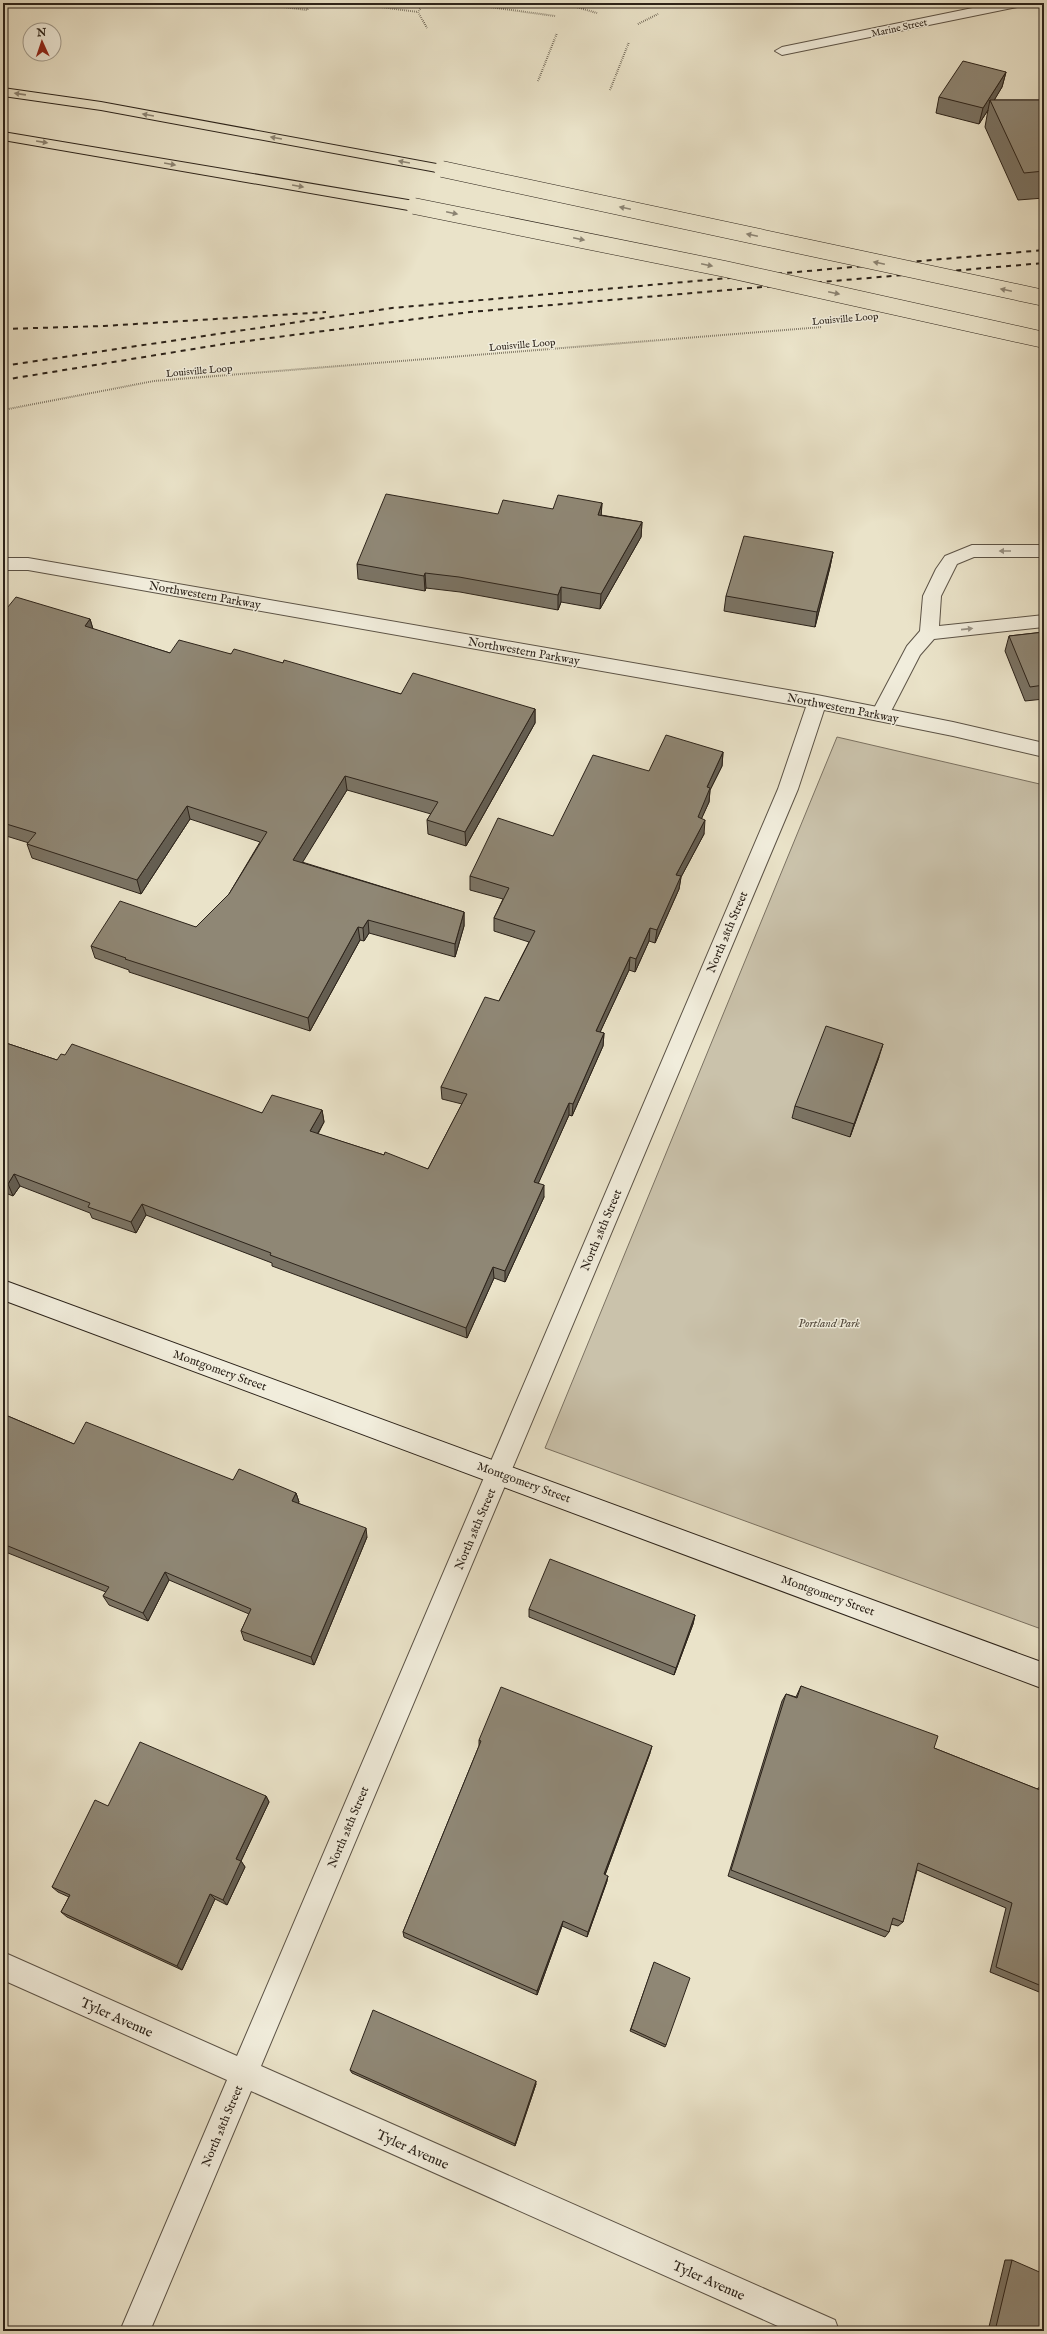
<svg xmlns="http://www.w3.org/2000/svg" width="1047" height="2334" font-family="'IM FELL English',serif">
<rect width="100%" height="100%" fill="#eae3c9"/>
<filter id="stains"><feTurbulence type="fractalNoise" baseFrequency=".005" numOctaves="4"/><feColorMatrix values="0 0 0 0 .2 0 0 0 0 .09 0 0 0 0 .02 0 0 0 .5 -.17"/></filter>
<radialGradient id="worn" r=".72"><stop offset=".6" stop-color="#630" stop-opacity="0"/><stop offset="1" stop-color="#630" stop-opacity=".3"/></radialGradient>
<path fill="#cac2ab" stroke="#7b7262" d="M837 737 1044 785V1630L545 1448Z"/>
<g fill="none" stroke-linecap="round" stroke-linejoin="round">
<g stroke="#5c5346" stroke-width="2">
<g id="lane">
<path d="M997 3H1024L1017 7 782 55 775 51 782 47Z"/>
<path d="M972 545H1044V557H974L957 564 941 596 939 626 1044 615V627L934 639 920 655 887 719 880 721 873 719 871 714 907 646 920 631 923 596 936 569 945 556Z"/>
</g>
</g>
<g stroke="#5c5346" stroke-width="2">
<path id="street" d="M3 558H28L817 695 953 722 1044 743V757L953 736 824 710 798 789 261 2066 835 2320 839 2331H789L251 2091 150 2331H120L227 2080 3 1980V1952L237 2056 778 789 806 707 28 570H3Z"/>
</g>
<g stroke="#2c231a" stroke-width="2">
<path id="secondary" d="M3 1280 1044 1663V1689L3 1300Z"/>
</g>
<g stroke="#2c231a" stroke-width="2">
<g id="highway">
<path d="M3 88 101 102 442 165 449 169 442 173 101 110 3 96Z"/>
<path d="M3 132 414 201 422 206 414 211 3 140Z"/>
</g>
</g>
<g stroke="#2c231a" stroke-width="2" stroke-dasharray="0.5 1.5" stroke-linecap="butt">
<path d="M269 3 267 5 307 10 311 3"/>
<path d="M351 3 418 12"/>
<path d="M476 3 482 6 555 16"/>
<path d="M562 3 597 13"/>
<path d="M421 7 418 12 427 28"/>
<path d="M638 24 658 14"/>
<path d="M538 81 557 33"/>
<path d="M610 90 629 42"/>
<path d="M3 410 154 381 822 327"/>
</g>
<use href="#lane" fill="#f1eddc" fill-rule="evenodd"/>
<use href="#street" fill="#f1eddc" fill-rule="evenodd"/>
<use href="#secondary" fill="#f1eddc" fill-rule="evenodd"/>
<use href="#highway" fill="#eae3c9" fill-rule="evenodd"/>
<g stroke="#2c231a" stroke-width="2" stroke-dasharray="5 5" stroke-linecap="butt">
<path d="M3 329 104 326 326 312"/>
<path d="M3 366 392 308 1044 250"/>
<path d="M3 380 224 344 470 312 1044 263"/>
</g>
<g stroke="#2c231a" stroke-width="17" stroke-linecap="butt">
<g id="highway-bridge">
<path d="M442 169 1044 298"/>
<path d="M414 206 725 269 1044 340"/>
</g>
</g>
<use href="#highway-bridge" stroke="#eae3c9" stroke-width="16"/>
</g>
<g fill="#7b7465" stroke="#2c231a">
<path d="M383 3H412L410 7Z"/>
<path d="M1006 72 1002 87 994 100H1044V198L1018 200 985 127 988 110 979 124 936 113 939 97Z"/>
<path d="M602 503 601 515 642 522 641 537 600 609 561 602 558 610 460 592 426 588 425 591 358 579 357 564 553 509Z"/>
<path d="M833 552 830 567 815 627 724 611 726 596Z"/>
<path d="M3 613 90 619 93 629 170 653 231 654 283 663 401 694 535 709V723L466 846 428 834 427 820 431 814 347 790 302 862 464 912V926L455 957 369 933 364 941 360 940 310 1031 129 972V970L95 958 91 946 196 927 229 894 260 842 190 819 141 894 32 858 27 844 29 843 3 835Z"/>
<path d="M1044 632V699L1025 701 1005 651 1009 636Z"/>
<path d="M723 752 722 766 710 790 709 802 701 819 704 834 681 877 679 889 655 943 649 941 635 972 629 970 600 1032 604 1033 603 1046 572 1116 569 1115 538 1183 544 1197 505 1282 494 1278 467 1338 272 1266V1263L146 1215 136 1233 92 1218 90 1213 20 1186 13 1196 3 1192V1042L57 1060 262 1113 322 1110 324 1122 318 1134 428 1169 462 1104 442 1099 441 1087 499 1001 529 942 494 931V918L503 899 470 890V876L553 836 649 771Z"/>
<path d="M879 1057 850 1137 792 1118 795 1106Z"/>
<path d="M3 1414 74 1444 233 1480 296 1493 299 1502 298 1503 367 1537 314 1665 244 1640 241 1631 249 1614 169 1580 148 1621 109 1605 103 1596 106 1592 3 1551Z"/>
<path d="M529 1609 695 1615 693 1624 674 1675 529 1617Z"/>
<path d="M801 1686 934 1748 1037 1789 1041 1786 1044 1787V1994L990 1972 1006 1908 917 1870 903 1922 898 1926 891 1924 889 1932 885 1937 728 1876 782 1701 786 1694 796 1697Z"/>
<path d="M479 1740 650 1753 605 1875 607 1881 587 1937 562 1926 537 1995 404 1937 403 1932 479 1746Z"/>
<path d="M266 1796 269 1802 241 1861 245 1867 227 1905 215 1899 182 1970 67 1917 61 1912 69 1897 58 1892 52 1887 108 1806Z"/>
<path d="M654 1963 666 2045 665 2047 630 2031Z"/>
<path d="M350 2070 536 2084 515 2146 352 2073Z"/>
<path d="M1005 2260H1012L1044 2331H988Z"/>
</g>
<g fill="#645e52" stroke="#2c231a">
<path d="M1006 72 1002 87 992 104 990 100 988 110 979 124 983 108Z"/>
<path d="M602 503 601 518 598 515Z"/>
<path d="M642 522 641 537 600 609 601 594Z"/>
<path d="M833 552 830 567 815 627 817 612Z"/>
<path d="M425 573 426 588 425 591 424 576Z"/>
<path d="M561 587V602L558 610V595Z"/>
<path d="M90 619 94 633 85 626Z"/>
<path d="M535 709V723L466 846 465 832Z"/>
<path d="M723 752 722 766 710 790 709 802 696 831 698 817 707 787Z"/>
<path d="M345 776 347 790 296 873 293 860Z"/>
<path d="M187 806 190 819 141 894 137 880Z"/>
<path d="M705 820 704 834 681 877 679 889 655 943 657 930 676 875Z"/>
<path d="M464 912V926L455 957V944Z"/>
<path d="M368 920 369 933 364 941 363 928Z"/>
<path d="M358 927 360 940 310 1031 308 1018Z"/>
<path d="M650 928 649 941 635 972 636 959Z"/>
<path d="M630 957 629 970 595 1043 596 1031Z"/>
<path d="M604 1033 603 1046 572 1116 573 1104Z"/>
<path d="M883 1044 879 1057 850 1137 854 1124Z"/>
<path d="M569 1103V1115L534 1193V1182Z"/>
<path d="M322 1110 324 1122 312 1143 310 1131Z"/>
<path d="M14 1174 20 1186 13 1196 8 1184Z"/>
<path d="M544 1185V1197L505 1282V1271Z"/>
<path d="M142 1204 146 1215 136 1233 131 1222Z"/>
<path d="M493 1267 494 1278 467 1338 466 1328Z"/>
<path d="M296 1493 299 1502 295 1510 292 1501Z"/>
<path d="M366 1528 367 1537 314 1665 311 1657Z"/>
<path d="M165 1572 169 1580 148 1621 143 1613Z"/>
<path d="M695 1615 693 1624 674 1675 676 1668Z"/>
<path d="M652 1746 650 1753 603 1880 604 1874Z"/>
<path d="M266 1796 269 1802 241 1861 245 1867 227 1905 223 1900 236 1859Z"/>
<path d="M608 1876 607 1881 587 1937 588 1932Z"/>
<path d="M210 1894 215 1899 182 1970 177 1966Z"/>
<path d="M563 1921 562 1926 537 1995V1991Z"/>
<path d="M536 2081V2084L515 2146V2144Z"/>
</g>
<g fill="#8f8775" stroke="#2c231a">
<path d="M963 61 1006 72 983 108 939 97Z"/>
<path d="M990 100H1044V171L1024 173Z"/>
<path d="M386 494 498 514 503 500 553 509 558 495 602 503 598 515 642 522 601 594 561 587 558 595 459 577 425 573 424 576 357 564Z"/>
<path d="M744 536 833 552 817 612 726 596Z"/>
<path d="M16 597 90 619 85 626 170 653 179 640 231 654 234 649 283 663 284 660 401 694 413 673 535 709 465 832 427 820 438 802 345 776 293 860 464 912 455 944 368 920 363 928 358 927 308 1018 125 959 126 958 91 946 120 901 196 927 229 894 267 832 187 806 137 880 27 844 36 833 3 823V613Z"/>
<path d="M1044 632V685L1030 687 1009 636Z"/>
<path d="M666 735 723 752 707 787 710 788 698 817 705 820 676 875 681 876 657 930 650 928 636 959 630 957 596 1031 604 1033 573 1104 569 1103 534 1182 544 1185 505 1271 493 1267 466 1328 270 1255 271 1253 142 1204 131 1222 88 1207 90 1203 14 1174 8 1184 3 1182V1042L57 1060 61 1054 65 1055 72 1044 262 1113 272 1095 322 1110 310 1131 384 1155 385 1152 428 1169 467 1094 441 1087 485 997 499 1001 535 931 494 918 509 888 470 876 498 818 553 836 593 755 649 771Z"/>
<path d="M826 1026 883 1044 854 1124 795 1106Z"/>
<path d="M3 1414 74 1444 86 1422 233 1480 239 1469 296 1493 292 1501 366 1528 311 1657 241 1631 251 1609 165 1572 143 1613 103 1596 109 1587 3 1544Z"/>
<path d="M550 1559 695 1615 676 1668 529 1609Z"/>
<path d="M801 1686 938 1736 934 1748 1040 1790 1041 1786 1044 1787V1987L996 1967 1012 1903 918 1863 903 1922 893 1918 889 1932 731 1870 786 1694 797 1698Z"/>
<path d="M501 1687 652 1746 604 1874 608 1876 588 1932 563 1921 537 1991 403 1932 481 1741 479 1740Z"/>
<path d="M140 1742 266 1796 236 1859 241 1861 223 1900 210 1894 177 1966 61 1912 70 1895 52 1887 95 1800 108 1806Z"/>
<path d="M654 1962 690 1978 666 2045 631 2029Z"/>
<path d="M373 2010 536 2081 515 2144 350 2070Z"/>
<path d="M1012 2260 1044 2274V2331H995Z"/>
</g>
<defs><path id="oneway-solid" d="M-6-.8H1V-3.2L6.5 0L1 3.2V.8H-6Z"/></defs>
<g fill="#8b8372">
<use href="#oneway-solid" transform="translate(20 94) rotate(-172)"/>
<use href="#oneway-solid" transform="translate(148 115) rotate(-170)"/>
<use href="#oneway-solid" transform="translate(276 138) rotate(-170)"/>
<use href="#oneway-solid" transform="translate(42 142) rotate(9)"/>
<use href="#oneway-solid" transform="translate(404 162) rotate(-170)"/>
<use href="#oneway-solid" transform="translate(170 164) rotate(10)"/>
<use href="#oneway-solid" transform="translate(298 186) rotate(10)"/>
<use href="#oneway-solid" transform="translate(625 208) rotate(-168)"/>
<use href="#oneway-solid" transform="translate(452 213) rotate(12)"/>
<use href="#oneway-solid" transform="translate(752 235) rotate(-168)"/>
<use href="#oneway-solid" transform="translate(579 239) rotate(12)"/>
<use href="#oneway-solid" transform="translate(879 263) rotate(-168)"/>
<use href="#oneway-solid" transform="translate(707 265) rotate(12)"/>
<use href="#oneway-solid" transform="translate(1006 290) rotate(-168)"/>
<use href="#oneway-solid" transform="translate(834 293) rotate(12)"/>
</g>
<g fill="#989285">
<use href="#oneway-solid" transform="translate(1005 551) rotate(180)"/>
<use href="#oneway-solid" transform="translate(967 629) rotate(-6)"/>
</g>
<g text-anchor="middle" stroke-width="3" stroke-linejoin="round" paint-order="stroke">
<g font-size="10" fill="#2c231a" stroke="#f1eddc">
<text transform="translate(899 27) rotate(-12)" y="4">Marine Street</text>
<text transform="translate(845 318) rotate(-5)" y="4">Louisville Loop</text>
<text transform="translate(522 344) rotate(-5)" y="4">Louisville Loop</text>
<text transform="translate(199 370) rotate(-5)" y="4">Louisville Loop</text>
</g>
<g font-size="12" fill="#2c231a" stroke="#f1eddc">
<text transform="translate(205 595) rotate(10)" y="4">Northwestern Parkway</text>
<text transform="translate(524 651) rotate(10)" y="4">Northwestern Parkway</text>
<text transform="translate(843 708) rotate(11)" y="4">Northwestern Parkway</text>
<text transform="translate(727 932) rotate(-67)" y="4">North 28th Street</text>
<text transform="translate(601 1230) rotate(-67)" y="4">North 28th Street</text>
<text transform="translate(220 1370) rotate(20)" y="4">Montgomery Street</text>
<text transform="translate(524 1482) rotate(20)" y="4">Montgomery Street</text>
<text transform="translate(475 1529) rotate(-67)" y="4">North 28th Street</text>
<text transform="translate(828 1595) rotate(20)" y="4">Montgomery Street</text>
<text transform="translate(348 1827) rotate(-67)" y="4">North 28th Street</text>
<text transform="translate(222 2126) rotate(-67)" y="4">North 28th Street</text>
</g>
<g font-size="12" font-style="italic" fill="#544b3e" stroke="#f1eddc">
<text x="829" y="1327">Portland Park</text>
</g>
<g font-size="14" fill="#2c231a" stroke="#f1eddc">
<text transform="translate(117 2017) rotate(24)" y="5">Tyler Avenue</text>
<text transform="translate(413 2149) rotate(24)" y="5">Tyler Avenue</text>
<text transform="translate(709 2280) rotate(24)" y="5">Tyler Avenue</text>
</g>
</g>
<rect width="1047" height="2334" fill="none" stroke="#eae3c9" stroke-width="16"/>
<rect x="4" y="4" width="1039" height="2326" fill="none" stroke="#2c231a" stroke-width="2"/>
<rect x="8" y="8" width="1031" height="2318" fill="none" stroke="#2c231a"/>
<g transform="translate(42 42) rotate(357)"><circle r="19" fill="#f1eddc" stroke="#a29c8e"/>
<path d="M0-3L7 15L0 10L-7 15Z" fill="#8f2418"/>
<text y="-6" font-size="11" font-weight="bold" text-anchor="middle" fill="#2c231a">N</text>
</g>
<rect width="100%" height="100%" filter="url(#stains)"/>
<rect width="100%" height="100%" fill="url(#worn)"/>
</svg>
